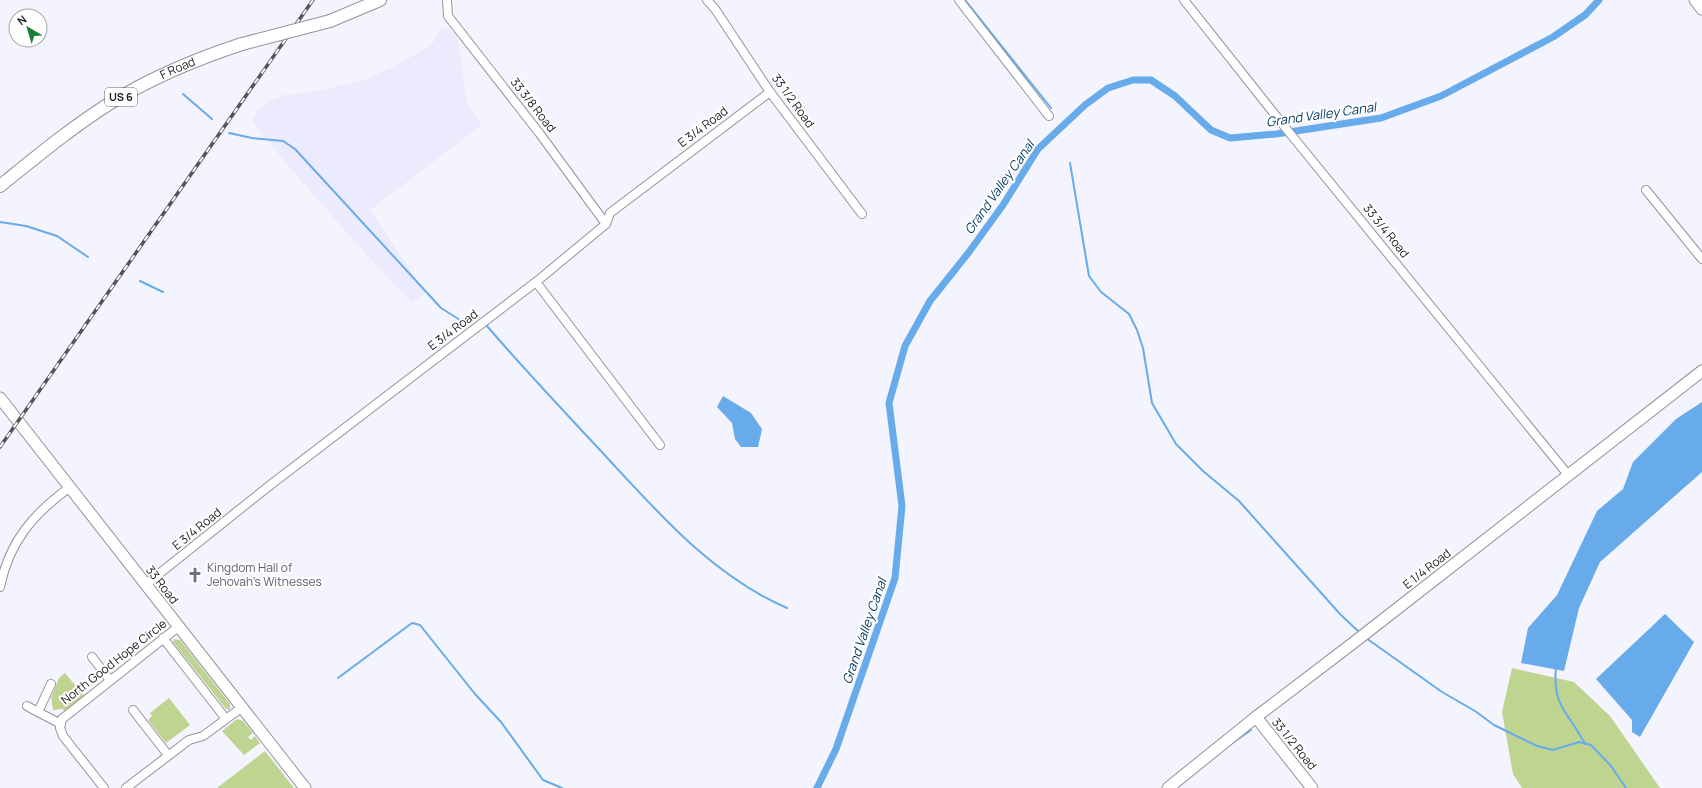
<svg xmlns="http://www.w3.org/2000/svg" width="1702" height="788" font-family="Manrope,sans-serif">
<rect width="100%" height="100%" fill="#f4f4fe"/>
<path fill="#ebebfd" d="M445 27 447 29 449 28 453 32 457 33 467 102 482 125 370 210 425 293 412 303 364 252 290 168 252 121 257 110 269 101 285 95 317 91 364 80 394 67 432 44 439 32Z"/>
<g fill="#c0d492">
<path d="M174 639 180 640 230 704V710L226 709 173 642Z"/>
<path d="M1512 668 1574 682 1610 716 1660 788H1522L1513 774 1502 712Z"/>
<path d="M65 673 84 696 64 711 63 709 53 710 51 698 59 678Z"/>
<path d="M169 698 190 725 166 743 148 720 152 716 150 713Z"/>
<path d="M237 719 243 721 253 733 248 737 251 740 255 736 260 743 244 755 222 731Z"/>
<path d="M265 751 294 788H217Z"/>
</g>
<g fill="#68abea">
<path d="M723 396 751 413 762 429 758 447H741L735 439 732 423 717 407Z"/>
<path d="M1702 402V472L1600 562 1579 608 1564 671 1521 663 1528 628 1557 595 1597 511 1623 489 1633 462 1676 419Z"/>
<path d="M1665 614 1694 642 1640 737 1632 732V720L1596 679Z"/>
</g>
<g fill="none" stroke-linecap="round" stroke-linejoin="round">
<g stroke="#68abea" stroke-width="2">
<path d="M965 0 1051 108"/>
<path d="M183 94 212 119"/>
<path d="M229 133 252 138 283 141 295 149 441 308 460 320 479 317"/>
<path d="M1070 163 1089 276 1101 292 1129 314 1137 330 1143 348 1152 403 1176 444 1203 471 1239 501 1340 614 1360 633"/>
<path d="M0 222 26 226 57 236 88 257"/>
<path d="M140 281 163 292"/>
<path d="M487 326C523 368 561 408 599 449 655 509 710 575 787 608"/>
<path d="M1366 638 1442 692 1475 711 1494 725 1537 746 1553 750 1579 742 1591 745 1611 766 1626 788"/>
<path d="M1556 667C1552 708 1569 712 1585 744"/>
<path d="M338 678 412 623 420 625 475 694 501 722 543 780 562 788"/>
<path d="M1231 744 1251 730"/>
</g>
<path stroke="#68abea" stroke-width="7" d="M817 788 836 749 895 578 902 506 889 403 905 346 930 301 969 252 1003 205 1038 149 1085 105 1108 88 1133 80H1151L1175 96 1211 130 1230 138 1276 134 1381 118 1441 96 1553 37 1585 15 1599 0"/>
<g stroke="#92939c" stroke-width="10">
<g id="street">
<path d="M447 0 448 16 540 134 606 224"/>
<path d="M707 0 715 9 770 92 862 214"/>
<path d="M959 0 1049 116"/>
<path d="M1184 0 1284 126 1569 476"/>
<path d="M1646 190 1702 259"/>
<path d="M536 282 660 445"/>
<path d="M145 585 269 486 536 282 606 224 610 213 770 92"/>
<path d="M0 587C9 542 33 514 70 487"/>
<path d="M163 638 226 719"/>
<path d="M92 657 110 680"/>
<path d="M51 684 38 712 61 724"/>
<path d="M27 706 38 712"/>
<path d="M133 710 168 755"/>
<path d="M104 788 63 736 60 728 62 719 178 627"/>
<path d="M126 788 189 740 203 736 241 708"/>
</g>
</g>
<g stroke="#92939c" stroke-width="13">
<g id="secondary">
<path d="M1695 0 1702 9"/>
<path d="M0 398 305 788"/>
<path d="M1256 717 1312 788"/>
<path d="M1168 788 1256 717 1357 640 1702 371"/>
</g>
</g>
<g stroke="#92939c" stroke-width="14">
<g id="primary">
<path d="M330 21 380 0"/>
<path id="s1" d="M0 186C36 157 72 127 112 102 153 77 196 59 242 44"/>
</g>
</g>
<use href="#street" stroke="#fff" stroke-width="8"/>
<use href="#secondary" stroke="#fff" stroke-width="11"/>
<use href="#primary" stroke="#fff" stroke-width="12"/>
<g stroke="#535358" stroke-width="3.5">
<path id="rail" d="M0 447 313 0"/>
</g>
<use href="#rail" stroke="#fff" stroke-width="2" stroke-dasharray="6" stroke-linecap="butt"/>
<g stroke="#92939c" stroke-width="14" stroke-linecap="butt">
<path id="primary-bridge" d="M242 44 330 21"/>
</g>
<use href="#primary-bridge" stroke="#fff" stroke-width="12"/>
</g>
<defs>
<g id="church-bare" transform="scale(1.2)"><path d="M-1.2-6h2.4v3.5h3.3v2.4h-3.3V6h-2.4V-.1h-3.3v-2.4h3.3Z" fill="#6b7280" stroke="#fff" stroke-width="2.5" paint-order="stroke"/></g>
</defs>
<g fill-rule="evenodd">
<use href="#church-bare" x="195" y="575"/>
</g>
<g text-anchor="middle" stroke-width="4" stroke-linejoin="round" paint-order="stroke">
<rect fill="#fff" stroke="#646466" stroke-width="1" x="105" y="88" width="32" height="18" rx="3"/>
<g font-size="11" font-weight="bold" fill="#212124">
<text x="121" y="101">US 6</text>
</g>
<g font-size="12" fill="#212124" stroke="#fff">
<text dy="4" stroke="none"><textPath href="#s1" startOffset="214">F Road</textPath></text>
<text transform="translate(793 101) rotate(54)" y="4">33 1/2 Road</text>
<text transform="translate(533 105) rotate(52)" y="4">33 3/8 Road</text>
<text transform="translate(703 127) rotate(-37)" y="4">E 3/4 Road</text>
<text transform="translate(1386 231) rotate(51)" y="4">33 3/4 Road</text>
<text transform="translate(453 330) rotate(-37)" y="4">E 3/4 Road</text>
<text transform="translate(197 529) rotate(-39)" y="4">E 3/4 Road</text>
<text transform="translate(1427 569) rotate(-38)" y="4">E 1/4 Road</text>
<text transform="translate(162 585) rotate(52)" y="4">33 Road</text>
<text transform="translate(114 662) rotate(-38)" y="4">North Good Hope Circle</text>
<text transform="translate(1294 744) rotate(51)" y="4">33 1/2 Road</text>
</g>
<g font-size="12" fill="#5b616d" stroke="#fff" text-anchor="start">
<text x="207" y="572">Kingdom Hall of<tspan x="207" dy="14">Jehovah's Witnesses</tspan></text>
</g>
<g font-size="13" font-style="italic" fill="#02375f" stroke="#fff">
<text transform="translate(1321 114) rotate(-8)" y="5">Grand Valley Canal</text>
<text transform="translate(999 187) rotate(-55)" y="5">Grand Valley Canal</text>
<text transform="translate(864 631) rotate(-71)" y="5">Grand Valley Canal</text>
</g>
</g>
<g transform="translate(28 28) rotate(322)"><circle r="19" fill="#ffffff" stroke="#a6a6a7"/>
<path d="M0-3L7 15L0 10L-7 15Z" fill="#178035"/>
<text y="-6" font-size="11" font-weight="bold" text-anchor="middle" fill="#212124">N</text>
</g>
</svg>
